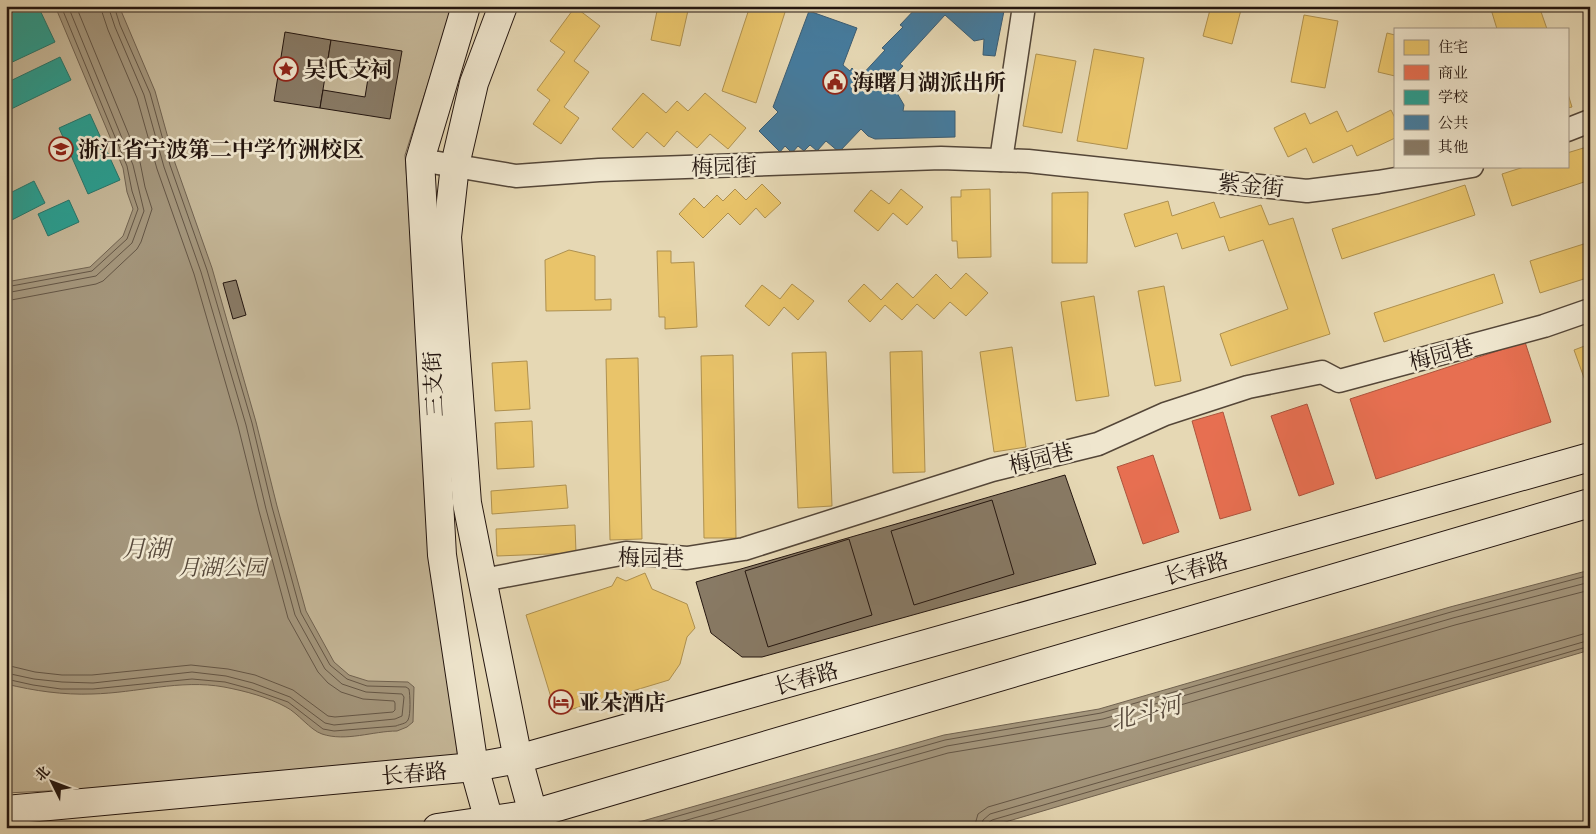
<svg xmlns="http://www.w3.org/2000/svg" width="1596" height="834" font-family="'EB Garamond','Noto Serif SC',serif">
<rect width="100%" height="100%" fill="#e6d8b4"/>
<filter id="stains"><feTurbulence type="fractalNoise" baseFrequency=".004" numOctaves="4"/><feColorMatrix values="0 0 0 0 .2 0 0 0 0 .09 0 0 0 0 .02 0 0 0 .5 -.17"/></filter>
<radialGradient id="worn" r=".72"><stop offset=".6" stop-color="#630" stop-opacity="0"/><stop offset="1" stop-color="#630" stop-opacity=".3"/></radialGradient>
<path fill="#c5b798" stroke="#746654" d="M6 6H453L405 155 429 486 458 760 235 782 6 793Z"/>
<g fill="#a4967c" stroke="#706250">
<path d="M55 6H119L155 91 175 163 212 268 256 422 277 506 306 611 334 662 349 675 368 681 408 682 414 687 413 722 407 727 397 731C373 731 346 742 322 734 310 730 298 713 286 707 268 697 245 691 224 687 180 679 137 693 92 694 63 695 35 691 6 684V282L90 267 123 236 133 209 127 192 123 168Z"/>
<path d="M1590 570V650L985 828H618L944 735 1099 709 1450 607Z"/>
</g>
<g fill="#e9c46a" stroke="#ae904f">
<path d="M658 6H689L680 46 651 40Z"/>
<path d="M750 6H787L756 103 722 91Z"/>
<path d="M1211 6H1242L1232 44 1203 36Z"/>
<path d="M1490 6H1539L1547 29H1497Z"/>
<path d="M575 7 600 26 574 61 589 72 564 107 579 118 561 144 533 124 550 100 537 90 565 52 550 41Z"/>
<path d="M1304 15 1338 21 1325 88 1291 82Z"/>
<path d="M1387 33 1395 35V76L1378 72Z"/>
<path d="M1094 49 1144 58 1127 149 1077 141Z"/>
<path d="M1036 54 1076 61 1062 133 1023 126Z"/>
<path d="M1567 91 1572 107 1567 108Z"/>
<path d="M643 93 666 113 677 101 688 111 705 93 746 128 728 149 710 134 697 148 677 131 664 147 647 132 633 148 612 129Z"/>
<path d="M1391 110 1395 118V138L1357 156 1352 145 1313 163 1306 148 1288 157 1274 128 1305 113 1310 124 1337 111 1347 132Z"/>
<path d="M1590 146V180L1512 206 1502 174 1527 166H1567V153Z"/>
<path d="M762 184 781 203 765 218 756 208 740 225 728 213 703 238 679 214 694 198 704 208 717 195 723 201 735 189 746 200Z"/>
<path d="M1465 185 1475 215 1342 259 1332 229Z"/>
<path d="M901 189 923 207 907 225 893 213 878 231 854 211 871 190 889 204Z"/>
<path d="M990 189 991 257 958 258 957 241H952L951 197H961V190Z"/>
<path d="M1088 192 1087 263H1052V193Z"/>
<path d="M1168 201 1172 216 1214 202 1220 218 1261 205 1269 225 1293 218 1330 334 1231 366 1220 334 1288 309 1263 240 1229 251 1224 236 1182 249 1177 233 1135 247 1124 214Z"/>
<path d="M1590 242V277L1540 293 1530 261Z"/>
<path d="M569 250 595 256V300L611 299V310L546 311 545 260Z"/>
<path d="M657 251H671V263L694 262 697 327 665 329V317H659Z"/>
<path d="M966 273 988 293 966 316 950 302 934 319 917 304 902 320 885 305 870 322 848 301 864 284 881 300 897 283 913 298 936 274 951 289Z"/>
<path d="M1494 274 1503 303 1384 342 1374 313Z"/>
<path d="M792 284 814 301 798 320 784 307 769 326 745 306 762 285 780 299Z"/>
<path d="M1164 286 1181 381 1155 386 1138 291Z"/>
<path d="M1094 296 1109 396 1076 401 1061 302Z"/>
<path d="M1590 344V385L1587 386 1574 350Z"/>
<path d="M1012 347 1026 447 994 452 980 352Z"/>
<path d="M922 351 925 472 893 473 890 352Z"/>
<path d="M826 352 832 506 798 508 792 353Z"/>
<path d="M733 355 736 538H704L701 356Z"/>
<path d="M638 358 642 539 610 540 606 359Z"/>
<path d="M527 361 530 409 495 411 492 363Z"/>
<path d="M532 421 534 467 497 469 495 423Z"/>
<path d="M566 485 568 508 492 514 491 491Z"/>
<path d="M575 525 576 553 497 556 496 529Z"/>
<path d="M645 573 652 589 687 604 695 628 687 637 680 664 669 680 556 714 526 615 612 586 617 577 626 581Z"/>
</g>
<g fill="#e76f51" stroke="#ac543d">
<path d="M1525 342 1551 422 1376 479 1350 399Z"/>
<path d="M1307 404 1334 484 1299 496 1271 416Z"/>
<path d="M1223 412 1251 510 1220 519 1192 421Z"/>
<path d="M1153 455 1179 532 1143 544 1117 467Z"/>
</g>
<g fill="#2a9d8f" stroke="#287469">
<path d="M6 6H38L55 42 6 65Z"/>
<path d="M60 57 71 80 7 111 6 83Z"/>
<path d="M90 114 120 180 88 194 59 128Z"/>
<path d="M34 181 45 203 6 223V195Z"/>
<path d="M69 200 79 222 48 236 38 214Z"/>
</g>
<path fill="#457b9d" stroke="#3b5c72" d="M918 6H1005L995 56 983 55 984 39 974 41 945 15 900 64 903 66 883 87H888L897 93 904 105 903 111H955V137L875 139 868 136 861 129 839 152 826 141 817 151 810 145 804 151 798 146 792 153 785 146 780 152 759 131 778 112 773 107 809 11 857 28 843 65 850 71 852 68 860 77 885 50 882 48 903 27 900 25Z"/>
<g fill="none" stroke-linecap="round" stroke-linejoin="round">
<g stroke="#645646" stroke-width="1">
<path d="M6 287 92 271 127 239 138 209 132 191 127 166 61 6"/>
<path d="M6 293 96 276 132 243 144 211 133 165 68 6"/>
<path d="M6 301 96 284 103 281 137 249 141 242 152 209 145 187 140 162 76 6"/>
<path d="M6 665 35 672 62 675H92L191 665 228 669 255 675 293 690 328 716 335 717 393 712 395 710V703L394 701 363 699 341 692 328 683 318 672 288 618 259 511 238 426 194 274 157 169 137 98 108 30 100 6"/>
<path d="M6 673 34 679 62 682 93 683 192 672 226 676 253 683 290 697 325 723 334 725 395 719 402 716 404 697 402 694 366 692 342 684 325 669 295 615 266 509 246 425 201 272 164 167 144 95 115 27 108 6"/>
<path d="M6 679 33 685 61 689H93L192 679 225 682 251 689 288 702 323 729 334 731 396 726C400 724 406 724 408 720 411 714 410 695 409 689L406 687 367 686 347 679 330 665 301 613 272 507 252 423 207 270 170 165 150 93 120 25 114 6"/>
<path d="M636 828 945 740 1101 713 1451 612 1590 575"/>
<path d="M659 828 947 746 1103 719 1453 618 1590 582"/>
<path d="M686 828 948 753 1105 727 1455 625 1590 590"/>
<path d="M974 828 978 814 988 807 1590 632"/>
<path d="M981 828 983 820 990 814 1590 640"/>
<path d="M988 828V823L992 820 1590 646"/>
</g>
</g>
<g fill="#887a65" stroke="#23150f">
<path d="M375 6H395V11L375 9Z"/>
<path d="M285 32 331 40 320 108 274 101Z"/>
<path d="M331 40 402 51 390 119 320 108 323 90 365 97 370 66 328 59Z"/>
<path d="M236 280 246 315 233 319 223 283Z"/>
<path d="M1065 475 1096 564 762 657H742L711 633 696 582Z"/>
<path d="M992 500 1014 574 914 605 891 531Z"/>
<path d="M849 539 872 615 768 647 745 571Z"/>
</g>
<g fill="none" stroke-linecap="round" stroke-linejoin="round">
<g stroke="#544638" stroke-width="25">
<g id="minor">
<path d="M1567 130 1590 121"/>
<path d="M420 160 516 176 599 170 941 158 1028 161 1307 191 1378 182 1472 166"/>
<path d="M1001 160 1024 6"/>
<path d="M483 580 626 553 687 558 744 549 992 470 1098 444 1165 414 1248 387 1322 372 1339 381 1544 326 1590 310"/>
</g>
</g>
<g stroke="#23150f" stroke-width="30">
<g id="secondary">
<path d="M466 6 420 160 442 555 474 767 491 828"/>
<path d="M503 6 474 83 455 165 447 237 467 503 518 759 537 828"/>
<path d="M6 810 474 767 518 759 1590 457"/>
<path d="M437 828 533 814 1590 503"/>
</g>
</g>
<use href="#minor" stroke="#efe6ce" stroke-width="22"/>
<use href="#secondary" stroke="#efe6ce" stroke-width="28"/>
</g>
<defs>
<g id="sight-ring" transform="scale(1.25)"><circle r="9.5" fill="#efe6ce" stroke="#8f2418" stroke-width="1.5"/><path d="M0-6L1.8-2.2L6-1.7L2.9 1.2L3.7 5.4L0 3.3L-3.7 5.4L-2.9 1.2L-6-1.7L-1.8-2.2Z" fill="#8f2418"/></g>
<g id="civic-ring" transform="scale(1.25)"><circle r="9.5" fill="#efe6ce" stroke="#8f2418" stroke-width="1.5"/><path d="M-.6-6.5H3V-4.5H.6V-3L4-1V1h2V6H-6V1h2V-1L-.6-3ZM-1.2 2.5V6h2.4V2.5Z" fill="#8f2418"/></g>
<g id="school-ring" transform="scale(1.25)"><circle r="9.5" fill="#efe6ce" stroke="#8f2418" stroke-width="1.5"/><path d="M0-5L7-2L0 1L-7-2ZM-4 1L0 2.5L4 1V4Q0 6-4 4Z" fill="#8f2418"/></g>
<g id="hotel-ring" transform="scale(1.25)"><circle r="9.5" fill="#efe6ce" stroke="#8f2418" stroke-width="1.5"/><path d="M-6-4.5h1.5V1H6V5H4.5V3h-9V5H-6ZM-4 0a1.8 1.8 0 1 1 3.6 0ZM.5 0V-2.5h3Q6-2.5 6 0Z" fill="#8f2418"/></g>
</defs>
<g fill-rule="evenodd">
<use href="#sight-ring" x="286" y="69"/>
<use href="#civic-ring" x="835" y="82"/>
<use href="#school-ring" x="61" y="149"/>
<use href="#hotel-ring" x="561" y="702"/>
</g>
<g text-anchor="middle" stroke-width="5" stroke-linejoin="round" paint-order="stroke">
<g font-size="22" font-weight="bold" fill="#23150f" stroke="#efe6ce" text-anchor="start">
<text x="304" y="77">吴氏支祠</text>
<text x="852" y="90">海曙月湖派出所</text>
<text x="78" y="157">浙江省宁波第二中学竹洲校区</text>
<text x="578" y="710">亚朵酒店</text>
</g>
<g font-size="22" fill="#23150f" stroke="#efe6ce">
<text transform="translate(724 166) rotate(-2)" y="8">梅园街</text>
<text transform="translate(1251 185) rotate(6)" y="8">紫金街</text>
<text transform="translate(1441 354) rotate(-15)" y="8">梅园巷</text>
<text transform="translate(433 384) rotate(-93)" y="8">三支街</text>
<text transform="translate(1041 458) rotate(-14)" y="8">梅园巷</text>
<text x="651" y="565">梅园巷</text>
<text transform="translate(1196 568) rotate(-16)" y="8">长春路</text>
<text transform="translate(806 678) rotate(-16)" y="8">长春路</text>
<text transform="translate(414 773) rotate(-5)" y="8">长春路</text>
</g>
<g font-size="22" font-style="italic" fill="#544638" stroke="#efe6ce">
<text x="222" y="575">月湖公园</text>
</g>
<g font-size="24" font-style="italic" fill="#57493b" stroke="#efe6ce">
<text x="146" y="557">月湖</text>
<text transform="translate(1146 713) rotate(-14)" y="8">北斗河</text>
</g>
</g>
<rect width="1596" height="834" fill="none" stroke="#e6d8b4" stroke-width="25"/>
<rect x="8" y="8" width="1581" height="819" fill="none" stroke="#23150f" stroke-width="2.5"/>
<rect x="12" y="12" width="1571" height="809" fill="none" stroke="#23150f"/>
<rect x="1394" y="28" width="175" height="140" fill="#efe6ce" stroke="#9d9282"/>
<rect x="1404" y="40" width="25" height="15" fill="#e9c46a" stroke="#9d9282"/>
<text x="1438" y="52" font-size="15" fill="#23150f">住宅</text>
<rect x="1404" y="65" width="25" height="15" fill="#e76f51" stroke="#9d9282"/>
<text x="1438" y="78" font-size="15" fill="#23150f">商业</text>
<rect x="1404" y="90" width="25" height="15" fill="#2a9d8f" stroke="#9d9282"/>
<text x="1438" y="102" font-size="15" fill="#23150f">学校</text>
<rect x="1404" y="115" width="25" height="15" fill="#457b9d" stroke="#9d9282"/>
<text x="1438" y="128" font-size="15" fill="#23150f">公共</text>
<rect x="1404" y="140" width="25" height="15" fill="#887a65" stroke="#9d9282"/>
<text x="1438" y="152" font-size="15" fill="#23150f">其他</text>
<g transform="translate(52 782) rotate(312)" stroke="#efe6ce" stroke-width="4" paint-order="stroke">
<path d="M0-4L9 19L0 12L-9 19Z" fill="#23150f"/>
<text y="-8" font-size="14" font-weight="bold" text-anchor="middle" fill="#23150f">北</text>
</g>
<rect width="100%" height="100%" filter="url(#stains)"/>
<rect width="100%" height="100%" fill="url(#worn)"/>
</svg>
